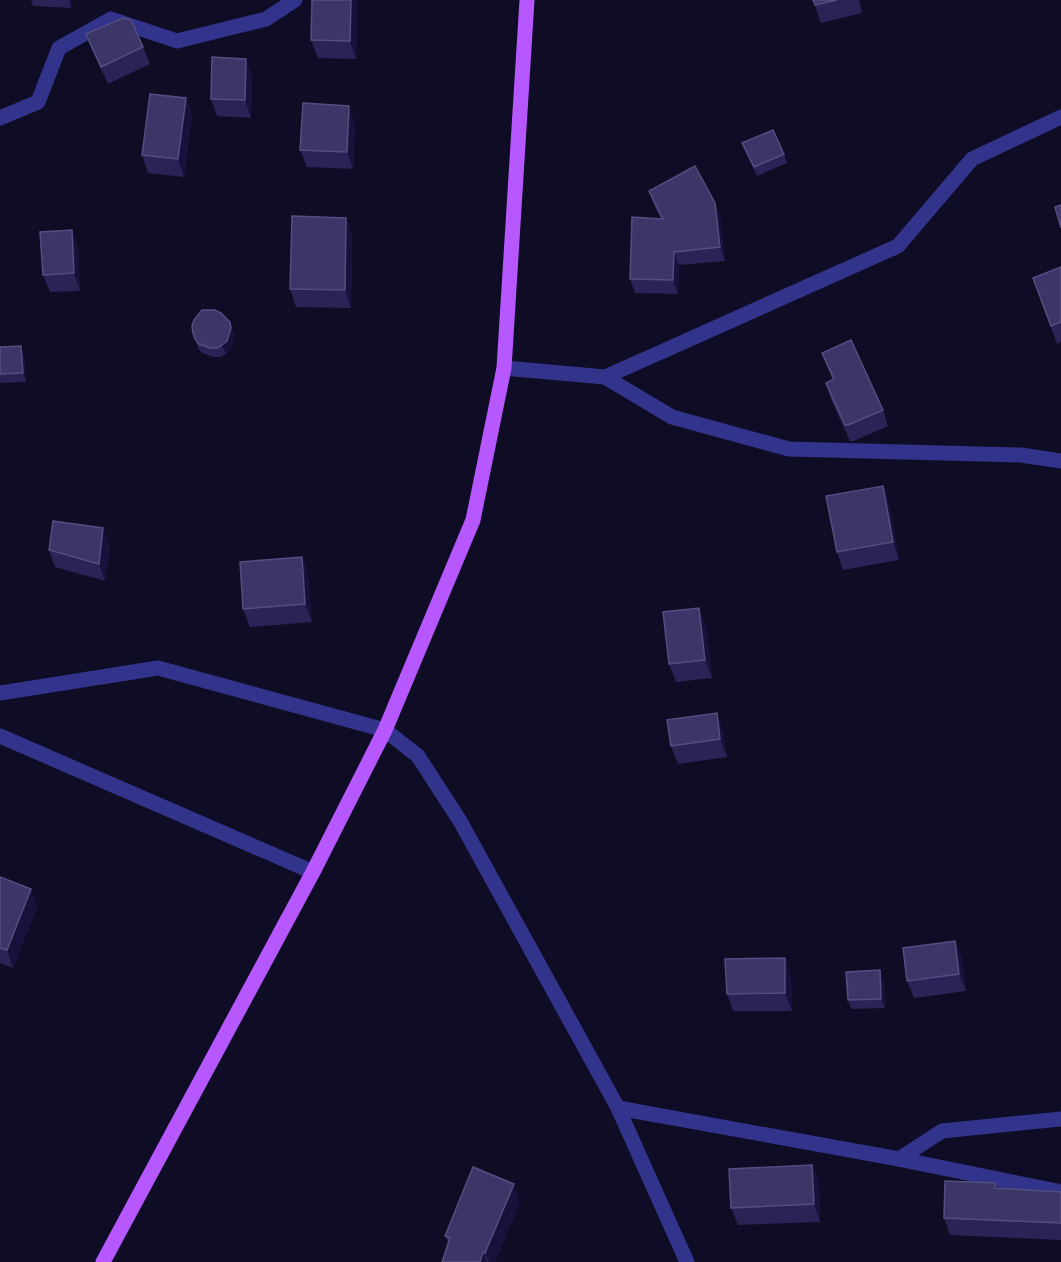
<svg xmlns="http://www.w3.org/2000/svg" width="1061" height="1262" font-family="Inter,sans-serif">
<rect width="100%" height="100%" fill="#0f0c26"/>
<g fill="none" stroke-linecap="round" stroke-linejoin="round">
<g stroke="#32338a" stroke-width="15">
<path d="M0 118 38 102 59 48 111 19 177 41 266 19 295 0"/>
<path d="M504 368 605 377 898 246 972 159 1061 117"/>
<path d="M605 377 672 417 789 449 1021 455 1061 461"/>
<path d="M385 730 418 756 460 821 618 1108 687 1262"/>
<path d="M618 1108 899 1159 1061 1192"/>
<path d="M899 1159 942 1131 1061 1119"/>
</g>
<g stroke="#32338a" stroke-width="15">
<path d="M0 693 158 668 385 730"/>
<path d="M0 736 313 872"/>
</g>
<path stroke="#b758ff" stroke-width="15" d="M103 1262 313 872 385 730 473 520 504 368 527 0"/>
</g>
<g fill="#2a2356">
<path d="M31 0H72L71 8 33 6Z"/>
<path d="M813 0H859L862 13 821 23Z"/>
<path d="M357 4 356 59 318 58 311 40Z"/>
<path d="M86 34 143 47 150 64 108 84 93 52Z"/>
<path d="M246 59 252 77 251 118 217 116 211 99Z"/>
<path d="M186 98 192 116 184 177 148 173 142 155Z"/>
<path d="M355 123 353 169 307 167 300 150Z"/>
<path d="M742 143 784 154 787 163 757 176Z"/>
<path d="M649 191 715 203 720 217 725 261 679 265 678 294 635 293 630 279 661 219 654 205Z"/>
<path d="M346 218 352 235 351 308 296 307 290 289Z"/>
<path d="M78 248 80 291 50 292 43 275Z"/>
<path d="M1061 267V342L1057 344 1033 278Z"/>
<path d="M233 331 234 337 230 350 226 354 220 357H213L202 353 198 348 193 333Z"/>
<path d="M0 347 24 355 26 382 0 383Z"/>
<path d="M822 353 883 410 888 426 854 441H850L831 399 826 383 833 380Z"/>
<path d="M883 486 889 503 899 560 843 570 837 552Z"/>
<path d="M110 546 105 581 55 567 49 550Z"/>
<path d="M302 557 308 575 312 622 250 627 243 609Z"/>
<path d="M699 608 706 626 712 678 676 682 669 664Z"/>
<path d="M723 731 727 757 678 764 671 746Z"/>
<path d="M0 877 31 889 37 907 13 968 0 963Z"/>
<path d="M955 941 962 959 966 991 914 998 907 981Z"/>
<path d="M791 976 792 1011H733L727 994Z"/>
<path d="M883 979 885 1008 851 1009 848 1000Z"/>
<path d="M812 1165 819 1183 820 1222 738 1225 731 1208Z"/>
<path d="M995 1183 997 1188 1061 1192V1240L950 1235 944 1218Z"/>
<path d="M520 1202 495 1262H442L448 1243 445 1236Z"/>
</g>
<g fill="#17123b">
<path d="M69 0H72L71 8Z"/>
<path d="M351 0H356L357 4 356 59 350 41Z"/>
<path d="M246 59 252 77 251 118 245 100Z"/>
<path d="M186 98 192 116 184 177 178 159Z"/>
<path d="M349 106 355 123 353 169 347 152Z"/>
<path d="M715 203 720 217 725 261 720 247Z"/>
<path d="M346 218 352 235 351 308 345 290Z"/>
<path d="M72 230 78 248 80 291 74 273Z"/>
<path d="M674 252 679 265 678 294 673 280Z"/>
<path d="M230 322 234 337 230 350 226 354 222 345Z"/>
<path d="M21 346 24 355 26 382 23 373Z"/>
<path d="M883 486 889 503 899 560 893 542Z"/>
<path d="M103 528 110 546 105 581 99 564Z"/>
<path d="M302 557 308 575 312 622 305 604Z"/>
<path d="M699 608 706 626 712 678 705 660Z"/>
<path d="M717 713 723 731 727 757 720 739Z"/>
<path d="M31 889 37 907 13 968 7 950Z"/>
<path d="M955 941 962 959 966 991 959 974Z"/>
<path d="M785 958 791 976 792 1011 785 993Z"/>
<path d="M880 970 883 979 885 1008 881 999Z"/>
<path d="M812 1165 819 1183 820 1222 814 1204Z"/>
<path d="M514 1184 520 1202 495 1262H489L485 1253Z"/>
<path d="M483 1252 487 1262H480Z"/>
</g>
<g fill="#3c3668" stroke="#544e80" stroke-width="1.5">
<path d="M312 0H351L350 41 311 40Z"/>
<path d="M813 0H837L815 5Z"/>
<path d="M123 18 131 20 143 47 101 67 86 34Z"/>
<path d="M212 57 246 59 245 100 211 99Z"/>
<path d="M150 94 186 98 178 159 142 155Z"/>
<path d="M303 103 349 106 347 152 300 150Z"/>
<path d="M773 130 784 154 754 167 742 143Z"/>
<path d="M695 166 715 203 720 247 674 252 673 280 630 279 632 217 663 219 649 191Z"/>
<path d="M1061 205V228L1055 207Z"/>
<path d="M292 216 346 218 345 290 290 289Z"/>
<path d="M72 230 74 273 43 275 40 232Z"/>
<path d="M1061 267V322L1051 326 1033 278Z"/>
<path d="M202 310H215L221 313 230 322 231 328 227 341 222 345 217 348H210L199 344 195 339 193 333 192 326 194 320Z"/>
<path d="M851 340 883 410 848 425H845L826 383 834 379 822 353Z"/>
<path d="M21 346 23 373 0 374V347Z"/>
<path d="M883 486 893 542 837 552 826 496Z"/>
<path d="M53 521 103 528 99 564 49 550Z"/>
<path d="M302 557 305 604 243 609 240 562Z"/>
<path d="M699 608 705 660 669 664 663 612Z"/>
<path d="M717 713 720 739 671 746 667 720Z"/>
<path d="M0 877 31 889 7 950 0 948Z"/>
<path d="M955 941 959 974 907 981 903 948Z"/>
<path d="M785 958V993L727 994 725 959Z"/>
<path d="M880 970 881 999 848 1000 846 972Z"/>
<path d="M812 1165 814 1204 731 1208 729 1169Z"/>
<path d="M473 1167 514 1184 485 1253 483 1252 480 1262H442L450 1238 445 1236Z"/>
<path d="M945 1181 995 1183V1188L1061 1192V1223L944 1218Z"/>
</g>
</svg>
